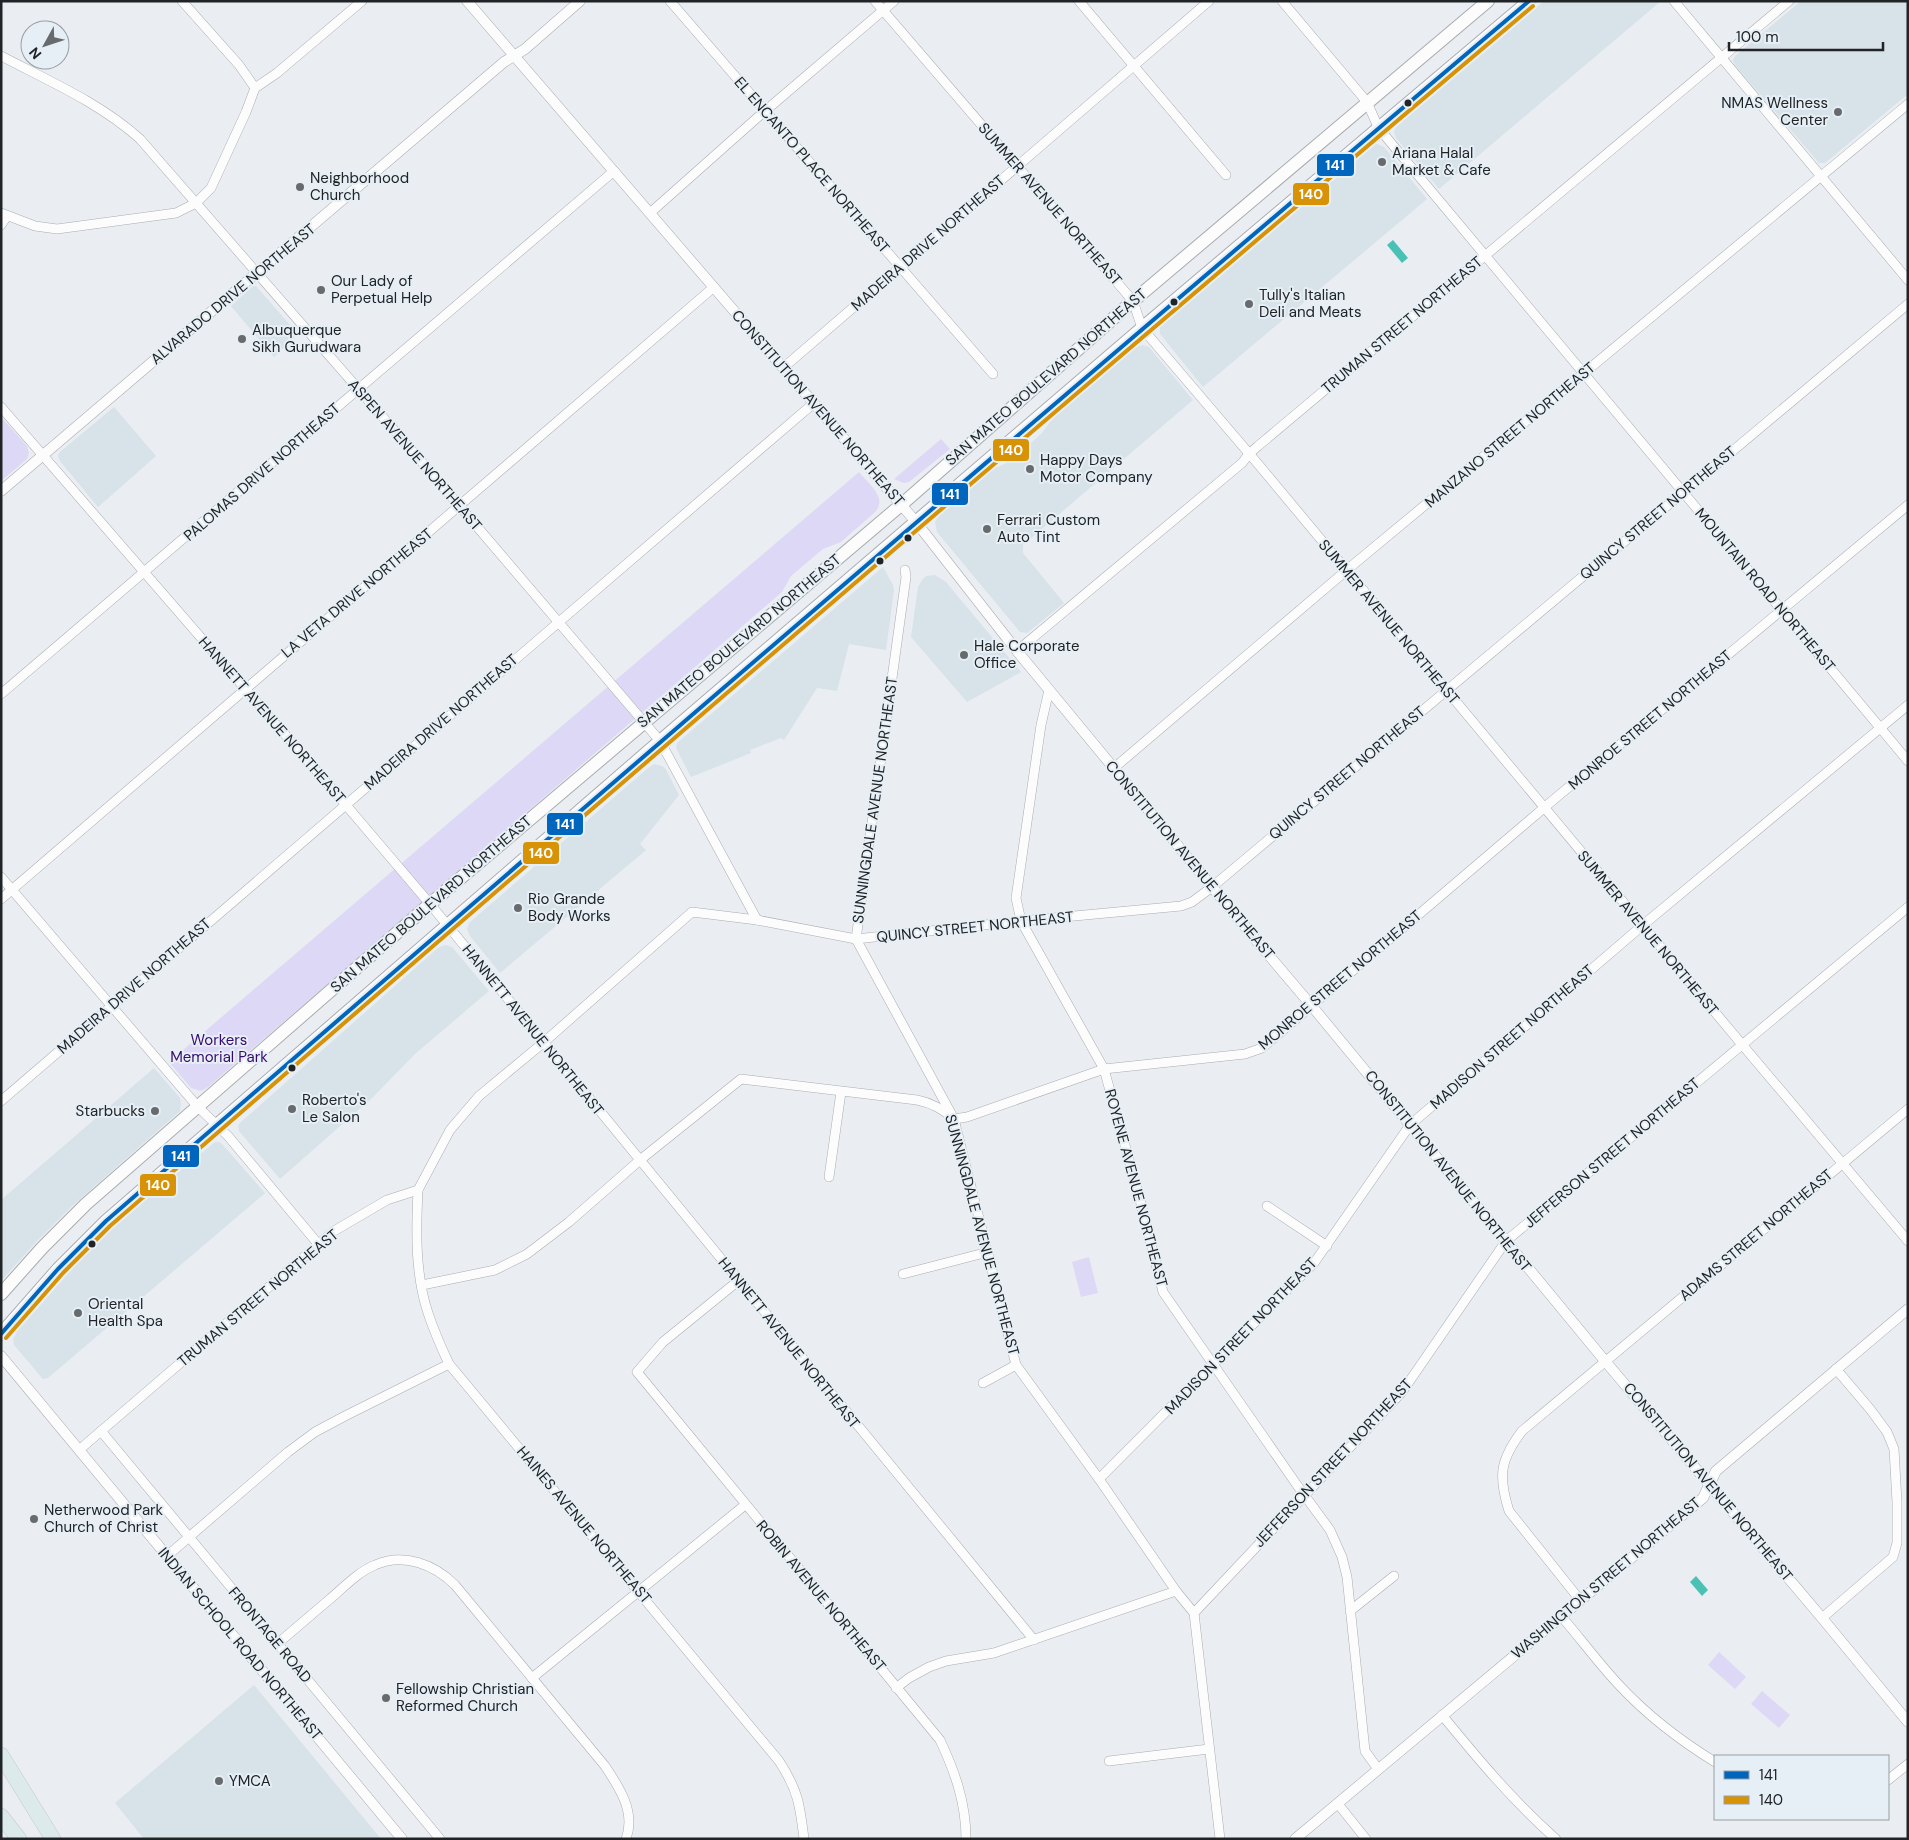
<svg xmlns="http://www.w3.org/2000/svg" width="1909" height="1840" font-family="'DM Sans',sans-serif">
<rect width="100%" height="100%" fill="#eaeef2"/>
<g fill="#d8e2e9">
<path d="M1544 1H1661L1439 189 1396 138 1394 132 1396 127 1403 118Z"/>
<path d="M1801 1H1908V94L1825 163H1819L1735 65 1733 60 1735 56Z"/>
<path d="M1377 144 1384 147 1427 199 1203 387 1160 334V327L1164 322 1366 149 1372 145Z"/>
<path d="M256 286 298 334 274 357 231 306 252 287Z"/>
<path d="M1143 345 1149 347 1193 400 1023 545V553L1064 603 1027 633 1020 632 937 532 935 522 939 516 993 469 1009 462 1041 434 1054 417 1135 347Z"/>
<path d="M114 407 156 456 98 507 60 461 58 456 60 452Z"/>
<path d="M883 567 893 585 894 590 886 650 849 644 837 691 817 688 784 740 781 738 750 750 751 753 691 777 676 748 677 743Z"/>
<path d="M935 575 946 582 1021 672 967 702 911 637 918 587 922 580 926 576Z"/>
<path d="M654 764 662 766 665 768 679 795 640 844 646 850 500 973 470 936 467 929 469 923 648 768Z"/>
<path d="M446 945 452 947 489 991 415 1054 373 1097 280 1179 239 1131 238 1126 241 1122 439 947Z"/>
<path d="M154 1068 180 1098 181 1104 180 1111 72 1206 36 1242 1 1281V1200Z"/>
<path d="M215 1142H220L223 1145 265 1193 48 1378 43 1379 14 1345 13 1339 18 1330 91 1248 126 1215Z"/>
<path d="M254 1685 372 1828 381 1839H144L115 1803Z"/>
</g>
<g fill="#ddd8f5">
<path d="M1 417 27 446 29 453 27 459 1 481Z"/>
<path d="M941 439 950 449 909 482 904 483 894 479Z"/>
<path d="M859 472C869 484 889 499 874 513L841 542 823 549 791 576 782 592 208 1087 201 1091 191 1088 169 1062Z"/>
<path d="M1089 1257 1098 1293 1081 1297 1072 1262Z"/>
<path d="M1719 1652 1746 1677 1735 1689 1708 1665Z"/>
<path d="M1762 1691 1790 1715 1779 1728 1751 1704Z"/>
</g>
<g fill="#4ac1b4">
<path d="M1393 240 1408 258 1402 263 1387 245Z"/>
<path d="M1696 1576 1708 1590 1702 1596 1690 1582Z"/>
</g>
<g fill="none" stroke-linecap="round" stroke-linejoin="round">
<g stroke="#a9acaf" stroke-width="10">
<g id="minor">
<path d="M182 1 239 65 255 88"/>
<path d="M670 1 993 374"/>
<path d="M875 1 1133 301 1142 328 1258 464 1734 1035 1908 1241"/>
<path d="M1079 1 1226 175"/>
<path d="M1282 1 1367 102 1378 127 1391 143 1908 761"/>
<path d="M1674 1 1908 280"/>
<path d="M1 56C49 81 100 103 140 139L409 447 660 741 757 920"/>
<path d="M1 213 35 226 57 229 176 213 196 203 211 188 246 112 255 88 277 73 362 1"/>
<path d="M650 213 758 117 894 1"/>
<path d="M1 225 7 216"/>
<path d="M783 368 1209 1"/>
<path d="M1 407 340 798 430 904 1034 1640"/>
<path d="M905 570 906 577 856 939 954 1119 1016 1365 1099 1479 1176 1591 1194 1613 1220 1839"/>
<path d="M1017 651 1242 463 1249 454 1258 446 1789 1"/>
<path d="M1049 690 1041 725 1016 898 1021 921 1104 1069 1139 1196 1163 1292 1297 1485 1330 1530 1342 1557 1347 1577 1365 1751 1378 1769"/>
<path d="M1 694 614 171"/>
<path d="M1114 768 1354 564 1908 104"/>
<path d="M1 877 198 1107 228 1136 319 1245"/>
<path d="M1 899 714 287"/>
<path d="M1 1101 814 403"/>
<path d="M829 1177 841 1092"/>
<path d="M418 1190C416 1231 415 1274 428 1313 434 1331 441 1347 449 1364L779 1761C798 1790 800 1805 804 1839"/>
<path d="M1267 1206 1327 1246"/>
<path d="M903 1274 988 1252"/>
<path d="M738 1281 663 1342 637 1372 940 1740C955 1772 966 1803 966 1839"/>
<path d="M422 1285 495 1270 527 1254 569 1222 640 1160 741 1079 917 1100C932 1103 942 1109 954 1119L967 1117 1104 1069 1245 1054 1262 1048 1552 801 1908 505"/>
<path d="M983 1383 1016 1365"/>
<path d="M101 1431 440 1839"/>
<path d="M79 1450 334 1231 387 1200 418 1190 450 1130 479 1096 543 1043 692 912 757 920 856 939 1021 921 1181 906 1192 902 1212 887 1908 304"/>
<path d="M1099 1479 1314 1263 1410 1125 1643 925 1908 705"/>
<path d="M167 1556 288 1452 315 1432 345 1416 449 1364"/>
<path d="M1580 1600 1509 1511C1498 1476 1500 1460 1522 1431L1908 1109"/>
<path d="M1350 1611 1394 1576"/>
<path d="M1194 1613 1402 1392 1506 1241 1908 907"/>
<path d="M1561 1616C1581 1639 1599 1664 1620 1686 1648 1716 1681 1741 1715 1762"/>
<path d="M1822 1618 1893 1557 1897 1543V1502L1894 1449 1887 1432 1870 1409 1836 1369"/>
<path d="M277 1644C295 1629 312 1614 330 1599 344 1587 358 1572 375 1565 404 1552 435 1565 455 1585L605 1766C619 1787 636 1812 626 1839"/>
<path d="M532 1678 745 1505"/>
<path d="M896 1688 909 1678 929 1667 946 1661 994 1653 1176 1591"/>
<path d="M1442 1715C1478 1759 1513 1801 1556 1839"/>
<path d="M1109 1761 1209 1749"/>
<path d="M1888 1780 1908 1764"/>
<path d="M1338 1804 1366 1839"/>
</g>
</g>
<g stroke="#a9acaf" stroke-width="11">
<g id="tertiary">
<path d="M467 1 916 522 1017 651 1260 945 1311 1005 1605 1361 1822 1618 1908 1722"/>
<path d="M1 491 504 62 525 49 580 1"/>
<path d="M1 1356 402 1839"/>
<path d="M1295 1839 1703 1498 1716 1471 1908 1309"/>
</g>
</g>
<g stroke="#a9acaf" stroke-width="14">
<g id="secondary">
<path d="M1 1294 42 1248 86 1204 430 904 901 505 1133 301 1488 1"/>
<path d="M1 1334 58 1269 106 1221 660 741 1142 328 1529 1"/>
</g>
</g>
<g stroke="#c7c9cb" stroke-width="16">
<g id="motorway">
<path d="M1 1755 53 1839"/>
<path d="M1 1816 19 1839"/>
</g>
</g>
<use href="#minor" stroke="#fcfcfd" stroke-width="9"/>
<use href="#tertiary" stroke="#fcfcfd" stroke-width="10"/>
<use href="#secondary" stroke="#fcfcfd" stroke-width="12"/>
<use href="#motorway" stroke="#dceaec" stroke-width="15"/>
<g stroke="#e6eff5" stroke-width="8">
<path id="bus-1" d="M1 1334 58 1269 106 1221C578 812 1052 404 1529 1"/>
</g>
<g stroke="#e6eff5" stroke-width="8">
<path id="bus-2" d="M6 1338 63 1273 110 1226C582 816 1056 409 1533 6"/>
</g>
<use href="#bus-1" stroke="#0065bd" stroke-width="4"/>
<use href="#bus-2" stroke="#d79206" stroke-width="4"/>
</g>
<g fill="#212427" stroke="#e6eff5" stroke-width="2">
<circle cx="1408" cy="103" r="4.5"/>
<circle cx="1174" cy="302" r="4.5"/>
<circle cx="908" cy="538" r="4.5"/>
<circle cx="880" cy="561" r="4.5"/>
<circle cx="292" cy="1068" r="4.5"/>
<circle cx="92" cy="1244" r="4.5"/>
</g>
<g fill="#676b6e" stroke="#e6eff5" stroke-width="2">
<circle cx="1838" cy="112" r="5"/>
<circle cx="1382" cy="162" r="5"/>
<circle cx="300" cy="187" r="5"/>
<circle cx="321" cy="290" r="5"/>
<circle cx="1249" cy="304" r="5"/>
<circle cx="242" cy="339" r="5"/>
<circle cx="1030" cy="469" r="5"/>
<circle cx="987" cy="529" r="5"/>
<circle cx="964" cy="655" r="5"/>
<circle cx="518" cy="908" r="5"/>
<circle cx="292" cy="1109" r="5"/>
<circle cx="155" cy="1111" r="5"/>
<circle cx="78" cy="1313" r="5"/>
<circle cx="34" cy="1519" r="5"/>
<circle cx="386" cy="1698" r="5"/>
<circle cx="219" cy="1781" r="5"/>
</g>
<g text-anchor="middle" stroke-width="4" stroke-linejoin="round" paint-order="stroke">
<g font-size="15" fill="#212427" stroke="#e6eff5" text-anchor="start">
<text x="1828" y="108" text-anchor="end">NMAS Wellness<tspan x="1828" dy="17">Center</tspan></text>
<text x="1392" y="158">Ariana Halal<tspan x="1392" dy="17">Market &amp; Cafe</tspan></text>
<text x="310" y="183">Neighborhood<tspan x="310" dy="17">Church</tspan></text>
<text x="331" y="286">Our Lady of<tspan x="331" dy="17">Perpetual Help</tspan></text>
<text x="1259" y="300">Tully's Italian<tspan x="1259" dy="17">Deli and Meats</tspan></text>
<text x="252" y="335">Albuquerque<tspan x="252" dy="17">Sikh Gurudwara</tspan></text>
<text x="1040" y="465">Happy Days<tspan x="1040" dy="17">Motor Company</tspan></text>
<text x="997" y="525">Ferrari Custom<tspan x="997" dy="17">Auto Tint</tspan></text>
<text x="974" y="651">Hale Corporate<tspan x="974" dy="17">Office</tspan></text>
<text x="528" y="904">Rio Grande<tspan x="528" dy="17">Body Works</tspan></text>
<text x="302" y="1105">Roberto's<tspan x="302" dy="17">Le Salon</tspan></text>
<text x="145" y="1116" text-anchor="end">Starbucks</text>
<text x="88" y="1309">Oriental<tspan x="88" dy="17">Health Spa</tspan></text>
<text x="44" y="1515">Netherwood Park<tspan x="44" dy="17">Church of Christ</tspan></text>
<text x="396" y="1694">Fellowship Christian<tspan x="396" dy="17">Reformed Church</tspan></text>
<text x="229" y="1786">YMCA</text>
</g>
<g font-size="15" fill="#212427" stroke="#e6eff5">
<text transform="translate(812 165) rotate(49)" y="5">EL ENCANTO PLACE NORTHEAST</text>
<text transform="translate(1050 204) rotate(49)" y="5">SUMMER AVENUE NORTHEAST</text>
<text transform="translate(928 243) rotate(-41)" y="5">MADEIRA DRIVE NORTHEAST</text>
<text transform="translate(233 294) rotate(-40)" y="5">ALVARADO DRIVE NORTHEAST</text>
<text transform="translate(1402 325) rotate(-40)" y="5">TRUMAN STREET NORTHEAST</text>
<text transform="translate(1046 377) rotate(-41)" y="5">SAN MATEO BOULEVARD NORTHEAST</text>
<text transform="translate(818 408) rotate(49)" y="5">CONSTITUTION AVENUE NORTHEAST</text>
<text transform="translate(1510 435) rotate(-40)" y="5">MANZANO STREET NORTHEAST</text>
<text transform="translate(415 455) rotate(49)" y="5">ASPEN AVENUE NORTHEAST</text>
<text transform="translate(262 472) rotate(-41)" y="5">PALOMAS DRIVE NORTHEAST</text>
<text transform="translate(1658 513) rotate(-40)" y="5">QUINCY STREET NORTHEAST</text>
<text transform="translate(1765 590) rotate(50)" y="5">MOUNTAIN ROAD NORTHEAST</text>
<text transform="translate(357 593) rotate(-40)" y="5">LA VETA DRIVE NORTHEAST</text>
<text transform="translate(1389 622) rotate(50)" y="5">SUMMER AVENUE NORTHEAST</text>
<text transform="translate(739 641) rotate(-40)" y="5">SAN MATEO BOULEVARD NORTHEAST</text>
<text transform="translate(272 720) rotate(49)" y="5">HANNETT AVENUE NORTHEAST</text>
<text transform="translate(1650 720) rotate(-40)" y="5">MONROE STREET NORTHEAST</text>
<text transform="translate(441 722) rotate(-41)" y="5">MADEIRA DRIVE NORTHEAST</text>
<text transform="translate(1347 773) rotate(-40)" y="5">QUINCY STREET NORTHEAST</text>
<text transform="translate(875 800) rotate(-82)" y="5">SUNNINGDALE AVENUE NORTHEAST</text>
<text transform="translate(1190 860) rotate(50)" y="5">CONSTITUTION AVENUE NORTHEAST</text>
<text transform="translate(431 904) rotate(-41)" y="5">SAN MATEO BOULEVARD NORTHEAST</text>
<text transform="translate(975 927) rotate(-6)" y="5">QUINCY STREET NORTHEAST</text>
<text transform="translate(1648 933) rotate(50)" y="5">SUMMER AVENUE NORTHEAST</text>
<text transform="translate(1340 980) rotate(-40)" y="5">MONROE STREET NORTHEAST</text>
<text transform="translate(134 986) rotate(-41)" y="5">MADEIRA DRIVE NORTHEAST</text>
<text transform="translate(533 1030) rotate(51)" y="5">HANNETT AVENUE NORTHEAST</text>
<text transform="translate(1512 1037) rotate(-41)" y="5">MADISON STREET NORTHEAST</text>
<text transform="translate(1612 1153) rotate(-40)" y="5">JEFFERSON STREET NORTHEAST</text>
<text transform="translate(1448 1171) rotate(51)" y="5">CONSTITUTION AVENUE NORTHEAST</text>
<text transform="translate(1136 1188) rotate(75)" y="5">ROYENE AVENUE NORTHEAST</text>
<text transform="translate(982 1235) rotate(75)" y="5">SUNNINGDALE AVENUE NORTHEAST</text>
<text transform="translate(1756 1235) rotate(-40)" y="5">ADAMS STREET NORTHEAST</text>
<text transform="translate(258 1298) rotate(-40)" y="5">TRUMAN STREET NORTHEAST</text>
<text transform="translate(1241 1336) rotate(-46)" y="5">MADISON STREET NORTHEAST</text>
<text transform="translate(789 1343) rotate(51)" y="5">HANNETT AVENUE NORTHEAST</text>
<text transform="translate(1333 1463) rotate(-47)" y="5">JEFFERSON STREET NORTHEAST</text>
<text transform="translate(1708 1482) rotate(50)" y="5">CONSTITUTION AVENUE NORTHEAST</text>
<text transform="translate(584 1525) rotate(50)" y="5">HAINES AVENUE NORTHEAST</text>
<text transform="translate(1606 1578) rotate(-40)" y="5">WASHINGTON STREET NORTHEAST</text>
<text transform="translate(821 1596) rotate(50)" y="5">ROBIN AVENUE NORTHEAST</text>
<text transform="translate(270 1635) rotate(50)" y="5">FRONTAGE ROAD</text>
<text transform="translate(240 1644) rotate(50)" y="5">INDIAN SCHOOL ROAD NORTHEAST</text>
</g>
<g font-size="15" fill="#380a6e" stroke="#e6eff5">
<text x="219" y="1045">Workers<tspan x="219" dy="17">Memorial Park</tspan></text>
</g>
</g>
<g stroke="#e6eff5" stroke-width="2">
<rect x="1316" y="153" width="39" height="24" rx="5" fill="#0065bd"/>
<rect x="1292" y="182" width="38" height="24" rx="5" fill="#d79206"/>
<rect x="992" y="438" width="38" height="24" rx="5" fill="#d79206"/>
<rect x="931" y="482" width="38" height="24" rx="5" fill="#0065bd"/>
<rect x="546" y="812" width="38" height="24" rx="5" fill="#0065bd"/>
<rect x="522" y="841" width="38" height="24" rx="5" fill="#d79206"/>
<rect x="162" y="1144" width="38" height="24" rx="5" fill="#0065bd"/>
<rect x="139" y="1173" width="38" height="24" rx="5" fill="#d79206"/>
</g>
<g font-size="14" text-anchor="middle" font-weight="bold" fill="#fff">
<text x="1335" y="170">141</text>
<text x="1311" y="199">140</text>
<text x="1011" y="455">140</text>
<text x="950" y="499">141</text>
<text x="565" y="829">141</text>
<text x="541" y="858">140</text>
<text x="181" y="1161">141</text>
<text x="158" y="1190">140</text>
</g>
<rect width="1909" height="1840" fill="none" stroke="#212427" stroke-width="5"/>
<rect x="1714" y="1755" width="175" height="65" fill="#e6eff5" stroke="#979ea3"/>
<rect x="1724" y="1771" width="25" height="8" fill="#0065bd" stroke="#979ea3"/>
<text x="1759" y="1780" font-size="15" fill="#212427">141</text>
<rect x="1724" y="1796" width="25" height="8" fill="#d79206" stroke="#979ea3"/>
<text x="1759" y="1805" font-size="15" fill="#212427">140</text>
<g transform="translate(45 45) rotate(230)"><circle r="24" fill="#e6eff5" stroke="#979ea3"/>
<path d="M0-4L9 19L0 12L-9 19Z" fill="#676b6e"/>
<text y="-8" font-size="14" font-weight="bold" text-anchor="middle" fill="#212427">N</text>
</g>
<path d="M1729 42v8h154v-8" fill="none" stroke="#212427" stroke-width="2.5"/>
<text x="1736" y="42" font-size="15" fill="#212427" stroke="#e6eff5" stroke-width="4" paint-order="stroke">100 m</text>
</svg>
